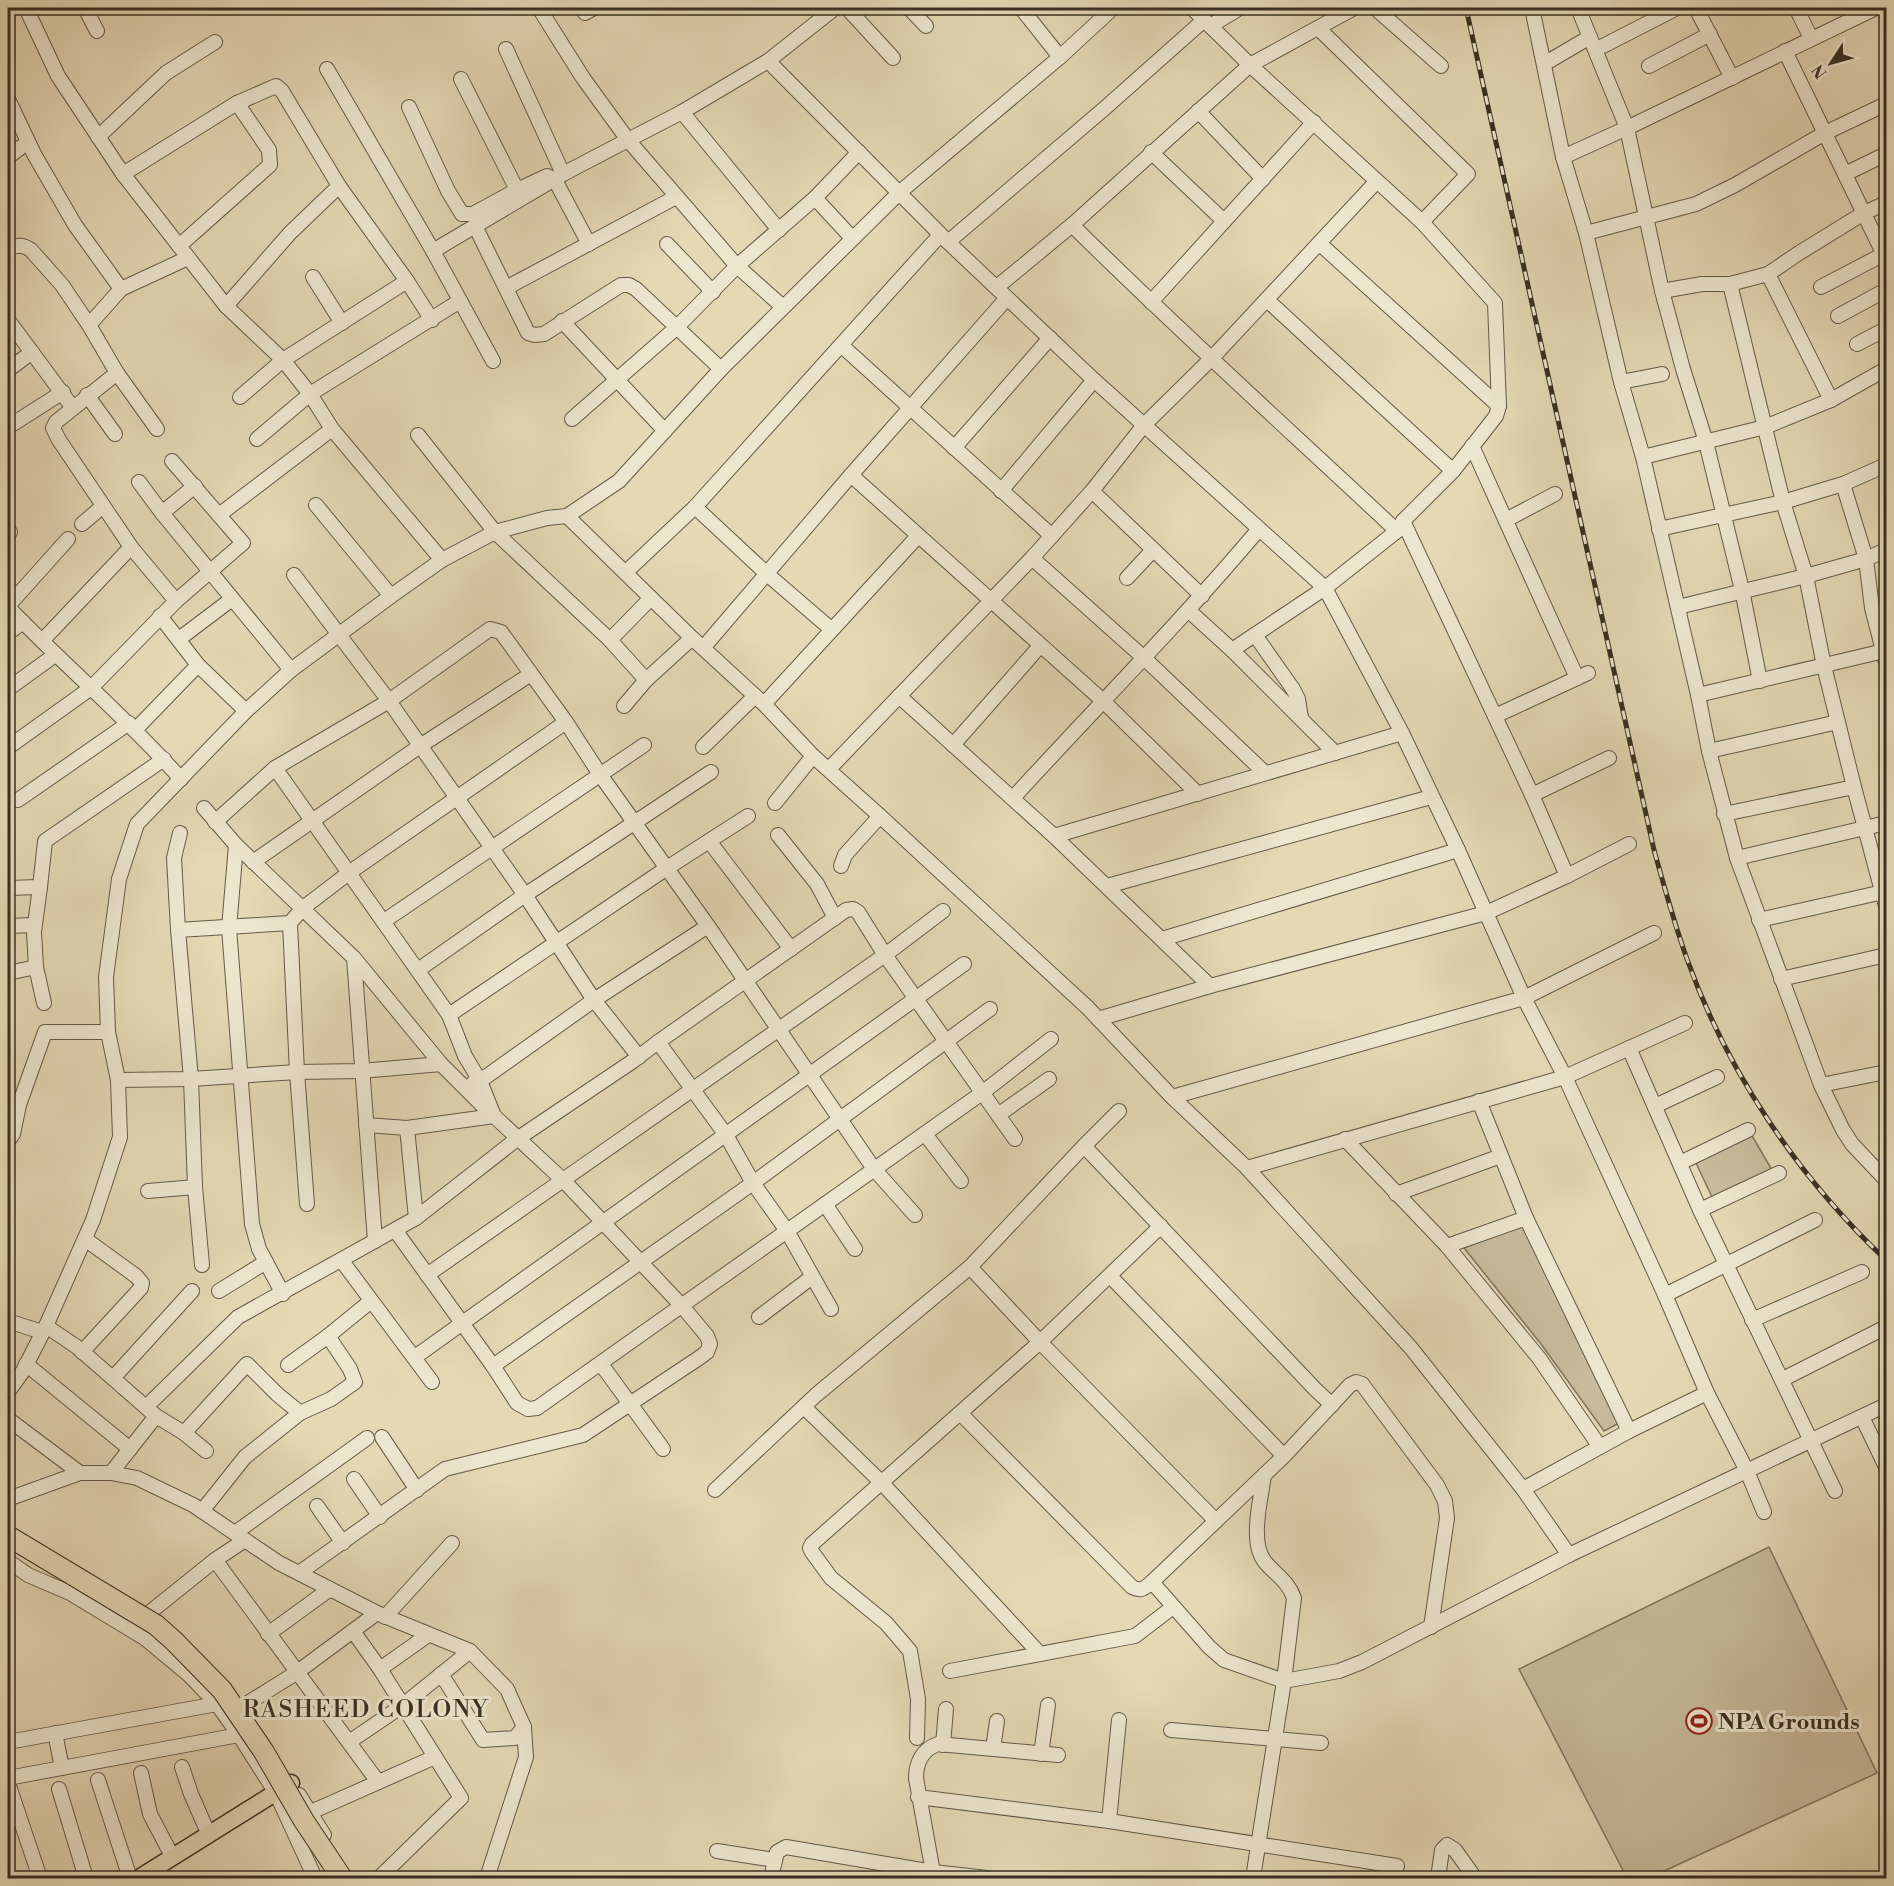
<svg xmlns="http://www.w3.org/2000/svg" width="1894" height="1886" font-family="'Libre Bodoni',serif">
<rect width="100%" height="100%" fill="#e4d8b5"/>
<filter id="stains"><feTurbulence type="fractalNoise" baseFrequency=".00333" numOctaves="4"/><feColorMatrix values="0 0 0 0 .2 0 0 0 0 .09 0 0 0 0 .02 0 0 0 .5 -.17"/></filter>
<radialGradient id="worn" r=".72"><stop offset=".6" stop-color="#630" stop-opacity="0"/><stop offset="1" stop-color="#630" stop-opacity=".3"/></radialGradient>
<g fill="#c7bb9c" stroke="#807560" stroke-width="1.5">
<path d="M1751 1134 1772 1170 1713 1199 1696 1163Z"/>
<path d="M1530 1221 1623 1421 1604 1431 1541 1344 1464 1248Z"/>
<path d="M1769 1547 1877 1773 1649 1878H1627L1519 1669Z"/>
</g>
<g fill="none" stroke-linecap="round" stroke-linejoin="round">
<g stroke="#645948" stroke-width="16">
<g id="minor">
<path d="M26 8 58 76 123 174 226 306 283 360 310 394 332 429 442 560"/>
<path d="M85 8 97 31"/>
<path d="M847 8 893 58"/>
<path d="M909 8 926 26"/>
<path d="M1021 8 1060 57"/>
<path d="M1192 8 1250 65 1422 222 1495 303 1499 406 1496 416 1453 471 1403 521 1397 531 1325 588 1232 650"/>
<path d="M1375 8 1441 66"/>
<path d="M1532 8 1563 157 1586 233 1621 382 1643 457 1698 695 1709 751 1737 858 1821 1085 1843 1130 1852 1144 1886 1180"/>
<path d="M1578 8 1627 128 1662 291 1683 369 1706 442 1742 590 1760 681"/>
<path d="M1696 8 1732 78"/>
<path d="M1796 8 1811 38"/>
<path d="M585 13 594 8"/>
<path d="M1210 26 1240 8"/>
<path d="M1318 28 1468 174 1422 222"/>
<path d="M1603 46 1677 8"/>
<path d="M506 49 563 174"/>
<path d="M1785 51 1886 259"/>
<path d="M768 61 948 242 1094 380 1325 588 1402 733 1458 850 1524 998 1565 1077 1665 1295 1707 1393 1747 1471 1764 1512"/>
<path d="M1544 64 1590 37"/>
<path d="M1649 66 1710 34"/>
<path d="M327 69 433 251 493 361"/>
<path d="M461 79 517 190 547 176 555 180 589 244"/>
<path d="M8 99 34 154 75 225 121 289 188 258"/>
<path d="M409 107 448 191 462 214H473L517 190"/>
<path d="M1198 111 1263 179"/>
<path d="M682 112 779 230"/>
<path d="M98 137 166 73 215 42"/>
<path d="M1151 152 1224 221"/>
<path d="M8 157 28 142"/>
<path d="M1563 157 1627 128 1876 8"/>
<path d="M123 174 237 103 276 86 282 91 339 186 407 281 432 320"/>
<path d="M1845 174 1886 154"/>
<path d="M815 198 859 152"/>
<path d="M1072 225C1178 330 1288 429 1397 531"/>
<path d="M475 226 528 333 535 335 544 334 621 285H629L636 289 721 369"/>
<path d="M1586 233 1696 204 1735 185 1825 133 1886 104"/>
<path d="M948 242 1105 108 1204 20"/>
<path d="M1319 243 1499 406"/>
<path d="M667 244 713 292"/>
<path d="M179 246 270 165 269 150 237 103"/>
<path d="M8 249C17 245 22 244 31 250L62 285 89 325"/>
<path d="M433 251 563 174 628 140 583 78 539 8"/>
<path d="M1768 274 1831 400"/>
<path d="M313 277 342 323"/>
<path d="M1730 284 1783 502 1806 576 1824 666 1854 787 1886 906"/>
<path d="M997 287 1072 225 1250 65 1354 8"/>
<path d="M1821 287 1884 254"/>
<path d="M506 288 676 197"/>
<path d="M121 289 89 325 117 373 56 422 53 428 59 440 131 547 176 601"/>
<path d="M1662 291 1702 284H1730L1768 274 1799 253 1864 213 1886 203"/>
<path d="M1267 300 1453 471"/>
<path d="M1151 302 1314 122"/>
<path d="M226 306 290 233 339 186"/>
<path d="M783 307 737 266 628 140 682 112 768 61 835 8"/>
<path d="M1838 316 1886 290"/>
<path d="M8 320 73 408"/>
<path d="M562 321 665 431"/>
<path d="M1857 344 1886 329"/>
<path d="M841 345 1052 536"/>
<path d="M8 370 32 352"/>
<path d="M117 373 157 429"/>
<path d="M1621 382 1662 374"/>
<path d="M87 395 115 434"/>
<path d="M240 397 283 360 407 281"/>
<path d="M572 419 676 328 737 266 815 198 852 238"/>
<path d="M8 427 63 392"/>
<path d="M418 435 495 532 610 640 646 680"/>
<path d="M257 439 310 394 460 301"/>
<path d="M1472 446 1577 678"/>
<path d="M954 448 1050 338"/>
<path d="M1643 457 1765 427 1831 400 1886 369"/>
<path d="M851 475 1102 700 1198 794"/>
<path d="M139 482 162 513 291 670"/>
<path d="M1843 484 1866 559 1872 608 1886 662"/>
<path d="M1001 491 1094 380"/>
<path d="M1092 491 1202 596"/>
<path d="M316 505 391 596"/>
<path d="M695 507 767 574 831 629"/>
<path d="M162 513 195 486"/>
<path d="M219 515 332 429"/>
<path d="M567 516 692 638 764 704 813 756 880 816 1088 1008 1172 1097 1247 1168 1411 1348 1523 1489 1569 1555"/>
<path d="M1506 520 1555 494"/>
<path d="M1403 521 1532 795 1567 876"/>
<path d="M82 524 103 506"/>
<path d="M1659 529 1783 502 1843 484 1886 465"/>
<path d="M8 535 10 532"/>
<path d="M1032 558 1143 657 1265 773"/>
<path d="M626 572 695 507 940 235"/>
<path d="M294 575 389 701 525 895 594 1000 639 1057"/>
<path d="M1127 578 1153 550"/>
<path d="M8 606 68 539"/>
<path d="M8 607C64 665 127 718 181 779"/>
<path d="M1678 607 1806 576 1866 559 1886 550"/>
<path d="M1188 610 1232 650 1335 753"/>
<path d="M160 616 198 665 246 711"/>
<path d="M8 633 23 622"/>
<path d="M1255 635 1293 689 1298 699 1301 718"/>
<path d="M179 639 232 599"/>
<path d="M610 640 651 598"/>
<path d="M42 641 131 547"/>
<path d="M703 648 851 475 1007 298"/>
<path d="M8 689 55 655"/>
<path d="M1698 695 1884 651"/>
<path d="M899 696 1054 836 1210 986"/>
<path d="M764 704 918 536"/>
<path d="M624 706 646 680 692 638"/>
<path d="M1495 716 1588 673"/>
<path d="M135 730 198 665"/>
<path d="M953 745 1040 646"/>
<path d="M10 746 91 688 176 601 243 543 172 461"/>
<path d="M703 747 755 696"/>
<path d="M1709 751 1838 722"/>
<path d="M275 768 449 1015 465 1056 480 1081 494 1116 564 1181 682 1306 707 1336 710 1344 707 1352 699 1358 583 1435 445 1469 299 1573"/>
<path d="M829 769 1032 558 1092 491 1144 425 1212 358 1376 182"/>
<path d="M1532 795 1609 758"/>
<path d="M1013 798C1095 708 1181 622 1259 529"/>
<path d="M18 800 129 723"/>
<path d="M775 803 813 756"/>
<path d="M204 808 236 845 354 958 441 1064 490 1113"/>
<path d="M1724 814 1854 787"/>
<path d="M215 822 275 768 389 701 490 629 501 632 566 722 599 773 708 926 874 1169 915 1215"/>
<path d="M180 833 174 858 178 930 191 1079 195 1187 202 1265"/>
<path d="M778 835 817 884 835 918"/>
<path d="M1054 836 1402 733"/>
<path d="M709 841 791 949"/>
<path d="M236 845 229 928 252 1224 259 1249 283 1294"/>
<path d="M1737 858 1886 823"/>
<path d="M253 862 420 746 531 674"/>
<path d="M841 866 845 855 880 816"/>
<path d="M1107 886 1431 797"/>
<path d="M8 888 40 887"/>
<path d="M1759 920 1883 892"/>
<path d="M384 921 644 745"/>
<path d="M8 926 34 925"/>
<path d="M178 930 290 923"/>
<path d="M1162 939 1458 850"/>
<path d="M354 958 375 1241"/>
<path d="M418 970 525 895 711 772"/>
<path d="M8 973 36 967"/>
<path d="M1781 979 1886 955"/>
<path d="M44 1003 36 967 34 932 40 887 45 841 164 759"/>
<path d="M449 1015 667 868 748 816"/>
<path d="M1098 1019 1210 986 1486 913 1567 876 1629 844"/>
<path d="M658 1042 726 1135 753 1183 787 1231 831 1309"/>
<path d="M1629 1048 1700 1210 1835 1491"/>
<path d="M118 1080 191 1079 297 1072 361 1071 441 1064"/>
<path d="M473 1083 480 1081 594 1000 708 926"/>
<path d="M1821 1085 1886 1072"/>
<path d="M1172 1097 1524 998 1654 933"/>
<path d="M1479 1101 1526 1218 1629 1431"/>
<path d="M1655 1106 1717 1077"/>
<path d="M998 1115 1049 1079"/>
<path d="M366 1125 407 1128 494 1116"/>
<path d="M407 1128 416 1218"/>
<path d="M925 1134 961 1181"/>
<path d="M1345 1139 1447 1246 1539 1358 1600 1447"/>
<path d="M8 1141 13 1134 19 1105 45 1032H108"/>
<path d="M1084 1146 1119 1111"/>
<path d="M1680 1163 1748 1130"/>
<path d="M1247 1168 1565 1077 1685 1023"/>
<path d="M148 1191 195 1187"/>
<path d="M1396 1194 1501 1156"/>
<path d="M307 1204 297 1072 290 923 303 908 350 872 566 722"/>
<path d="M825 1204 855 1249"/>
<path d="M1700 1210 1779 1173"/>
<path d="M395 1230 493 1366 517 1403 528 1409 537 1408 982 1093 1051 1039"/>
<path d="M1447 1246 1526 1218"/>
<path d="M342 1261 432 1382"/>
<path d="M970 1267 1040 1342 1216 1521"/>
<path d="M427 1275 885 955 943 911"/>
<path d="M1110 1276 1284 1456"/>
<path d="M219 1291 266 1262"/>
<path d="M1665 1295 1815 1220"/>
<path d="M759 1317 812 1277"/>
<path d="M1752 1320 1862 1272"/>
<path d="M8 1321 42 1332"/>
<path d="M46 1326 77 1347 156 1416 184 1433 206 1451"/>
<path d="M82 1352 141 1288 142 1283 136 1276 85 1239"/>
<path d="M415 1357 964 964"/>
<path d="M26 1364 130 1449"/>
<path d="M601 1364 663 1449"/>
<path d="M288 1365 328 1336"/>
<path d="M493 1366 753 1183 990 1009"/>
<path d="M113 1378 192 1291"/>
<path d="M1783 1379 1886 1327"/>
<path d="M8 1392 23 1371 46 1326 93 1220 120 1137 118 1080 108 1032 106 977 119 879 137 824 246 711 291 670 391 596 442 560 495 532 547 518 567 516 619 481 721 369 900 192 1060 57 1113 8"/>
<path d="M147 1406 238 1317 416 1218 517 1139 633 1061 658 1042 846 910 853 909 858 912 885 955 1015 1139"/>
<path d="M804 1407 882 1483 1040 1654"/>
<path d="M961 1414 1132 1587C1141 1592 1145 1588 1152 1582L1284 1456 1350 1385 1356 1382 1362 1384 1437 1485 1445 1501 1447 1518 1431 1627"/>
<path d="M1862 1417 1886 1467"/>
<path d="M8 1419 80 1473"/>
<path d="M184 1433 247 1364 277 1394 300 1413"/>
<path d="M382 1437 417 1490"/>
<path d="M111 1473 156 1416"/>
<path d="M354 1479 380 1517"/>
<path d="M1523 1489 1629 1431 1707 1393"/>
<path d="M715 1490 816 1395 970 1267 1084 1146 1315 1389 1332 1405"/>
<path d="M8 1499 80 1473H111L137 1478 193 1505 279 1563 377 1613 470 1651 507 1689 524 1727 526 1757 487 1878"/>
<path d="M317 1506 343 1543"/>
<path d="M202 1511 245 1457 300 1413 331 1399 355 1382 350 1369 328 1336 371 1301"/>
<path d="M235 1533 367 1438"/>
<path d="M245 1540 215 1560 378 1782"/>
<path d="M8 1561 28 1575 70 1593 146 1639 188 1674 217 1704 239 1735 276 1793 315 1878"/>
<path d="M1152 1582 1209 1647 1224 1660 1284 1681 1339 1671 1362 1662 1569 1555 1886 1405"/>
<path d="M149 1613 215 1560"/>
<path d="M385 1617 452 1543"/>
<path d="M353 1631 380 1669 461 1798 379 1878"/>
<path d="M268 1634 330 1589"/>
<path d="M380 1669 428 1635"/>
<path d="M950 1671 1135 1636 1173 1607"/>
<path d="M441 1674 483 1740 515 1738 524 1727"/>
<path d="M243 1706 296 1673 377 1613"/>
<path d="M1119 1720 1109 1821 1397 1866"/>
<path d="M1171 1730 1321 1743"/>
<path d="M55 1733 62 1768"/>
<path d="M917 1738 918 1699 910 1651 886 1623 831 1578 812 1552 810 1548 812 1544 1040 1342 1161 1226"/>
<path d="M8 1742 217 1704"/>
<path d="M349 1742 402 1706 470 1651"/>
<path d="M943 1745 946 1709"/>
<path d="M993 1749 997 1721"/>
<path d="M1041 1754 1048 1705"/>
<path d="M182 1767 191 1794 209 1835"/>
<path d="M141 1773 150 1814 172 1856"/>
<path d="M8 1778 239 1735"/>
<path d="M98 1780 130 1878"/>
<path d="M8 1783 40 1878"/>
<path d="M59 1789 86 1878"/>
<path d="M299 1795 324 1835"/>
<path d="M918 1797 1109 1821"/>
<path d="M311 1812 435 1757"/>
<path d="M717 1851 775 1860"/>
<path d="M771 1878 777 1852 786 1847 933 1872 987 1878"/>
<path d="M934 1878 916 1778C916 1762 923 1749 938 1744L1058 1755"/>
<path d="M1253 1878 1284 1681 1294 1598C1288 1581 1276 1575 1265 1562 1249 1542 1261 1499 1264 1475"/>
<path d="M1438 1878 1442 1850 1447 1845 1455 1850 1475 1878"/>
</g>
</g>
<g stroke="#392f23" stroke-width="19">
<path id="major" d="M139 1878 291 1783"/>
</g>
<use href="#minor" stroke="#ede6cf" stroke-width="14"/>
<use href="#major" stroke="#e4d8b5" stroke-width="16"/>
<g stroke="#392f23" stroke-width="5">
<path id="rail" d="M1466 8 1654 850C1664 886 1674 923 1687 959 1727 1072 1799 1178 1886 1260"/>
</g>
<use href="#rail" stroke="#ede6cf" stroke-width="3" stroke-dasharray="9" stroke-linecap="butt"/>
<g stroke="#392f23" stroke-width="22" stroke-linecap="butt">
<path id="highway-bridge" d="M8 1536 156 1625 174 1641 222 1690 264 1752 304 1821 342 1878"/>
</g>
<use href="#highway-bridge" stroke="#e4d8b5" stroke-width="20"/>
</g>
<defs>
<g id="stadium-ring" transform="scale(1.35)"><circle r="9.5" fill="#ede6cf" stroke="#8f2418" stroke-width="1.5"/><path d="M0-5a6.5 5 0 1 0 0 10a6.5 5 0 1 0 0-10ZM-3.5-1.8h7v3.6h-7Z" fill="#8f2418"/></g>
</defs>
<g fill-rule="evenodd">
<use href="#stadium-ring" x="1699" y="1721"/>
</g>
<g text-anchor="middle" stroke-width="6" stroke-linejoin="round" paint-order="stroke">
<g font-size="22" font-weight="bold" fill="#392f23" stroke="#ede6cf" text-anchor="start">
<text x="1718" y="1729">NPA Grounds</text>
</g>
<g font-size="24" letter-spacing="1.5" fill="#392f23" stroke="#ede6cf">
<text x="366" y="1717">RASHEED COLONY</text>
</g>
</g>
<rect width="1894" height="1886" fill="none" stroke="#e4d8b5" stroke-width="30"/>
<rect x="9" y="9" width="1876" height="1868" fill="none" stroke="#392f23" stroke-width="3"/>
<rect x="15" y="15" width="1864" height="1856" fill="none" stroke="#392f23" stroke-width="1.5"/>
<g transform="translate(1831 63) rotate(234)" stroke="#ede6cf" stroke-width="4.5" paint-order="stroke">
<path d="M0-4.5L10 22L0 15L-10 22Z" fill="#392f23"/>
<text y="-9" font-size="16" font-weight="bold" text-anchor="middle" fill="#392f23">N</text>
</g>
<rect width="100%" height="100%" filter="url(#stains)"/>
<rect width="100%" height="100%" fill="url(#worn)"/>
</svg>
